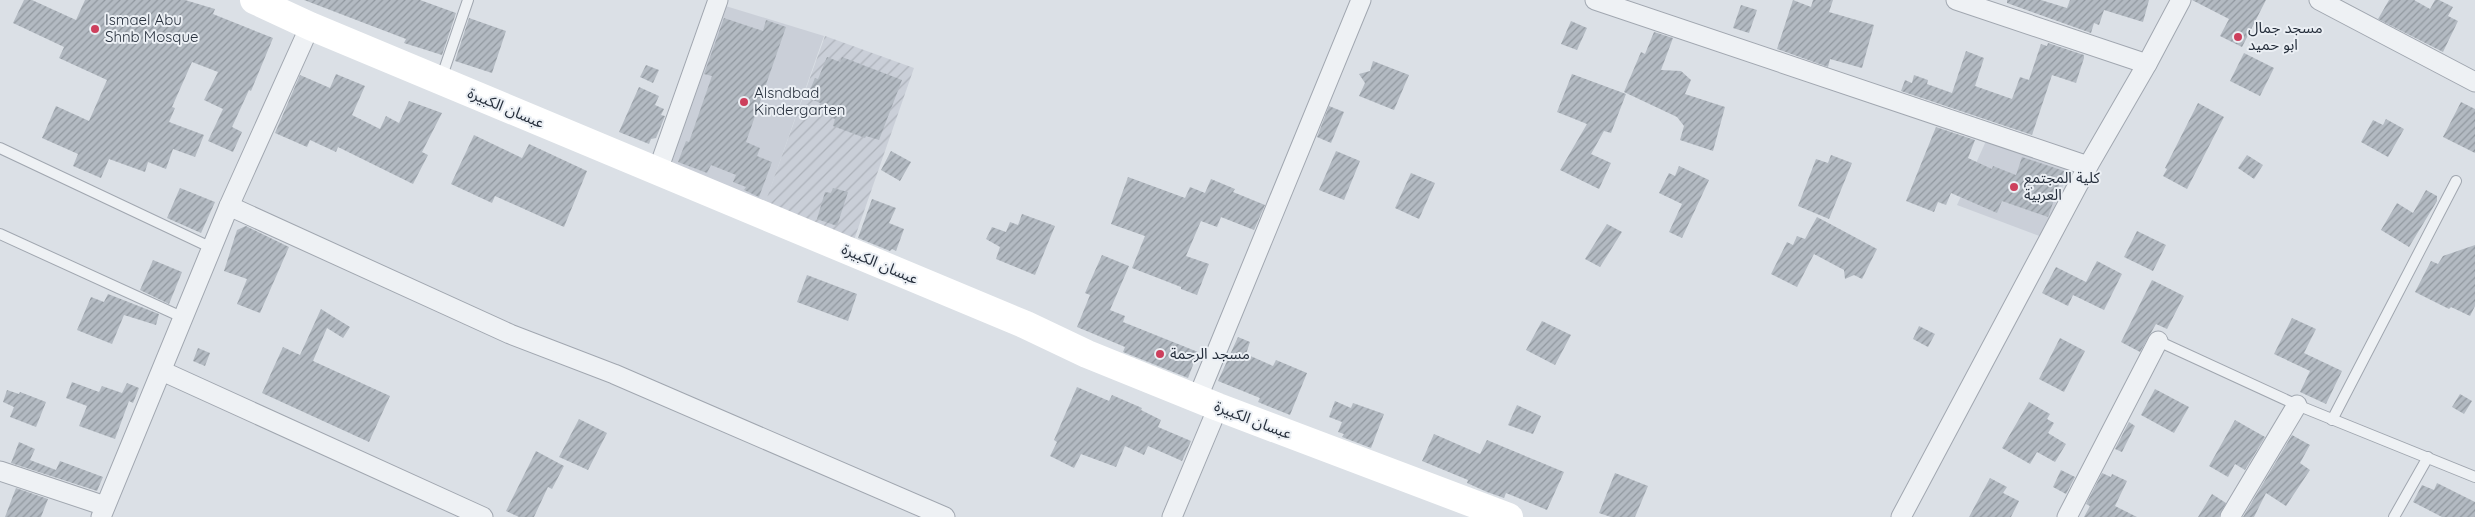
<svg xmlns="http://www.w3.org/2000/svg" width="2475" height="517" font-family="Quicksand,'Noto Sans Arabic',sans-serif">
<defs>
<pattern id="industrial-furrows" width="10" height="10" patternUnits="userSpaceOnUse" patternTransform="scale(1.25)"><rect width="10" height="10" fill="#cacfd8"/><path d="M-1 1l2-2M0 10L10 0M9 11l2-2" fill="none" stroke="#adb2ba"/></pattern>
<pattern id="building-hatch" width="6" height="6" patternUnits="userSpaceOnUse" patternTransform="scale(1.25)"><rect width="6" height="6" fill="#b3bac2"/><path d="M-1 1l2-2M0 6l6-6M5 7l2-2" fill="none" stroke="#91989f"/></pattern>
</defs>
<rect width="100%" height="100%" fill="#dbe0e6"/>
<g fill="#cacfd8">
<path d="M719 4 824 36 765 204 666 168Z"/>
<path d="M1986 141 2070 169 2042 237 1957 205Z"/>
</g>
<path fill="url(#industrial-furrows)" d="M825 36 914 68 854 240 765 203Z"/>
<g fill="url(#building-hatch)">
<path d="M24 0H32L76 20 85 0H185L215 9 213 14 273 38 251 91 249 90 232 127 242 132 233 152 208 141 223 109 204 100 218 72 192 62 172 107 175 108 169 122 204 135 195 157 173 149 166 169 148 162 145 172 109 159 101 178 73 166 78 154 42 138 56 106 89 121 107 80 59 58 64 47 13 23Z"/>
<path d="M304 0H420L456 13 442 55 404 43 406 39Z"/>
<path d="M1793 0 1811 7 1813 0H1833L1829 12 1874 25 1862 68 1830 59 1828 67 1777 49Z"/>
<path d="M2007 0H2041L2067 8 2070 0H2149L2143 22 2104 10 2099 25 2094 23 2091 33 2007 3Z"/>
<path d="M2192 0H2266L2242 47 2220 36 2229 19Z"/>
<path d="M2389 0H2414L2430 9 2435 0H2439L2453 7 2448 16 2458 21 2443 52 2378 19Z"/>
<path d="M1741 5 1757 10 1749 33 1733 28Z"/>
<path d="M469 18 506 31 492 73 455 61Z"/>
<path d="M724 18 763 31 766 20 786 27 746 142 760 148 757 156 772 162 759 197 744 190 746 187 733 182 736 175 711 165 707 173 678 162 686 141 689 142 712 76 704 74Z"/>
<path d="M1571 21 1587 28 1577 50 1561 44Z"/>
<path d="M1654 32 1673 38 1661 70 1681 71 1691 80 1685 94 1725 107 1713 151 1680 140 1684 126 1677 117 1624 92 1641 52 1645 54Z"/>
<path d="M2048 43 2084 55V58L2076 83 2052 75 2032 135 1901 91 1905 80 1912 83 1914 75 1928 80 1927 84 1952 93 1966 51 1984 58 1975 86 2012 99 2020 77 2029 80 2041 44 2047 46Z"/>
<path d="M2244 53 2274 68 2260 96 2230 81Z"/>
<path d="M827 57 840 62 842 57 902 80 879 140 866 136 865 138 833 126 835 119 830 117 833 109 807 97 815 78 818 79Z"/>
<path d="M1373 61 1409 75 1394 110 1359 96 1365 83 1359 74 1370 71Z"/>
<path d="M646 65 659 70 653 83 640 77Z"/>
<path d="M336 74 365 86 352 115 380 129 386 116 399 123 409 101 442 113 422 152 428 155 413 184 338 147 336 152 310 140 307 147 275 133 300 75 330 88Z"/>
<path d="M1572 74 1626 94 1611 133 1604 131 1591 154 1611 163 1599 189 1560 170 1587 124 1557 112Z"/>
<path d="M639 87 659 96 655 105 664 109 661 115 665 116 656 138 651 139 649 144 619 132Z"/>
<path d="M2461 102 2475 109V153L2443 137Z"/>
<path d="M2198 103 2224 117 2187 189 2163 176 2167 169 2165 168Z"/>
<path d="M1329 106 1344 112 1331 143 1317 137Z"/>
<path d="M2386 119 2404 129 2388 157 2361 142 2373 120 2383 125Z"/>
<path d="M1936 127 1975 140 1968 158 1992 169 1993 166 2016 175 2022 157 2064 171 2048 217 2002 201 1997 213 1951 193 1946 205 1938 202 1934 212 1906 201Z"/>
<path d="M474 135 522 158 529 144 587 171 564 227 495 196 492 203 451 184Z"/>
<path d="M891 151 911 162 900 181 881 170Z"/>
<path d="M1336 151 1360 161 1344 200 1319 190Z"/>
<path d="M1831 155 1852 163 1829 219 1798 206 1816 159 1828 163Z"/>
<path d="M2247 155 2263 165 2254 179 2238 168Z"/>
<path d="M1679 166 1709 180 1682 238 1669 232 1682 204 1659 193 1669 173 1675 176Z"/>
<path d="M1411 173 1435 183 1419 219 1395 208Z"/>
<path d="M1128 177 1185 198 1190 187 1205 193 1211 179 1235 189 1233 192 1265 205 1254 230 1221 217 1217 227 1201 221 1186 256 1209 264 1197 295 1181 289V287L1132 268 1145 236 1111 224Z"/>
<path d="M180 188 215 202 201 233 167 218Z"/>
<path d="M833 188 848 192 837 226 817 219 825 192 831 193Z"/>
<path d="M2426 190 2437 196V201L2409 247 2381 230 2397 203 2413 213Z"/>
<path d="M872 199 896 208 889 223 904 229 896 251 892 249 890 251 858 238Z"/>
<path d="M1022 214 1055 226 1035 275 996 259 1000 247 986 239 992 227 1006 232 1010 222 1018 225Z"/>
<path d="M1817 217 1877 249 1862 279 1854 275 1845 279 1844 270 1814 254 1797 287 1771 274 1787 242 1793 245 1797 236 1805 239Z"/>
<path d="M1607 224 1622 232 1600 267 1585 259Z"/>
<path d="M246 226 289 247 260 313 237 304 247 279 224 271 237 230Z"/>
<path d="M2137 231 2166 245 2153 271 2124 257Z"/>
<path d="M2475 245V306L2470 316 2451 307 2449 309 2415 292 2431 261 2438 264 2443 256Z"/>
<path d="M1102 255 1129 266 1110 310 1125 316 1123 322 1198 352 1188 378 1123 352 1125 347 1077 327 1090 295 1085 293Z"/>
<path d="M153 260 182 272 169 304 140 290Z"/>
<path d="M2097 261 2122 274 2104 310 2073 295 2068 306 2042 293 2056 267 2086 282Z"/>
<path d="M807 275 857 294 848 321 797 302Z"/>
<path d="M2152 280 2184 296 2167 329 2156 324 2140 352 2121 342Z"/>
<path d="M108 294 159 314 156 325 124 315 112 344 77 330 91 297 104 302Z"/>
<path d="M321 309 350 327 343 338 327 328 313 361 390 396 369 442 262 393 283 347 300 355Z"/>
<path d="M2292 318 2316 329 2304 353 2342 371 2326 404 2300 392 2310 371 2274 354Z"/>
<path d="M1542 321 1571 335 1555 365 1526 350Z"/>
<path d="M1919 326 1935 334 1928 347 1913 339Z"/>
<path d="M1238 337 1250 342 1246 354 1273 366 1276 360 1307 373 1290 415 1258 402 1260 398 1218 381Z"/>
<path d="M2060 338 2085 351 2064 392 2039 379Z"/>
<path d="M198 348 210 353 205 366 193 361Z"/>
<path d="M72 382 99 392 102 386 122 393 127 383 139 388 133 403 129 401 115 439 79 426 87 406 66 398Z"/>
<path d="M1077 387 1109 401 1112 395 1142 408 1141 410 1161 420 1158 427 1191 441 1182 461 1148 446 1144 455 1125 446 1116 467 1081 454 1074 468 1050 456 1057 442 1054 440Z"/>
<path d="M2155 389 2189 407 2174 433 2141 415Z"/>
<path d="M7 390 19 394 20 392 46 402 36 427 10 417 14 407 3 402Z"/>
<path d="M2460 394 2472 401 2464 414 2452 407Z"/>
<path d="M1335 401 1351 408 1353 403 1384 414 1371 448 1342 437 1344 434 1338 432 1342 422 1329 417Z"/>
<path d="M2029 402 2050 414 2047 419 2054 423 2048 433 2066 444 2055 462 2037 452 2030 464 2002 448Z"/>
<path d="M1517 405 1541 416 1533 434 1508 425Z"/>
<path d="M579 419 607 433 588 470 559 457Z"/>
<path d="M2235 420 2265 437 2245 470 2235 464 2228 477 2209 466Z"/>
<path d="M2129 422 2135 426 2122 452 2115 449Z"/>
<path d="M1434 434 1480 454 1487 440 1564 472 1547 510 1506 493 1504 498 1487 492 1467 483 1468 480 1422 461Z"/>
<path d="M2292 435 2310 445 2300 463 2310 470 2286 506 2266 493 2254 517H2243Z"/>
<path d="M19 442 35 449 30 460 56 470 60 461 103 477 97 491 11 463Z"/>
<path d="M536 451 564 466 552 489 548 487 534 517H519L506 511Z"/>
<path d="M2061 470 2075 477 2066 494 2053 487Z"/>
<path d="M1615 473 1648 486 1635 517H1611L1599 513Z"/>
<path d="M2102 473 2111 477 2112 474 2127 481 2115 506 2137 517H2084L2090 506 2086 504Z"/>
<path d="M1990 478 2007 487 2003 493 2019 501 2011 517H1969Z"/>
<path d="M2437 483 2475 502V517H2442L2413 502 2422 485 2434 490Z"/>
<path d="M16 488 48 499 41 517H5Z"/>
<path d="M2212 494 2226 503 2219 517H2198Z"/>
</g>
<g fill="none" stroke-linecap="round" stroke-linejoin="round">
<g stroke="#a1a7b0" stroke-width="12">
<g id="service">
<path d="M441 79 468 0"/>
<path d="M0 148 212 248"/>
<path d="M0 234 184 318"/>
<path d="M2158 341 2297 405 2475 477"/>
<path d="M2332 420 2456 181"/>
<path d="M2394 517 2428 457"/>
</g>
</g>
<g stroke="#a1a7b0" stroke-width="21">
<g id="minor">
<path d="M1595 0 2088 166"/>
<path d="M1956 0 2147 64"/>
<path d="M2319 0 2475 82"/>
<path d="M657 173 718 0"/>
<path d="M229 206 510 334 614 374 945 517"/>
<path d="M162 371 483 517"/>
<path d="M1198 397 1361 0"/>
<path d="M0 471 105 506"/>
<path d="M101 517 229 206 310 26"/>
<path d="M1172 517 1218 407"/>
<path d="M1901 517 2088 166 2147 64 2181 0"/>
<path d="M2067 517 2158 341"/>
<path d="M2230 517 2297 405"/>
</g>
</g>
<use href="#service" stroke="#eef1f4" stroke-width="10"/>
<use href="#minor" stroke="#eef1f4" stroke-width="19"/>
<path stroke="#fff" stroke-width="28" d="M254 0 310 26 1026 325 1087 354 1218 407 1509 517"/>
</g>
<g fill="#cd3f5c" stroke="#ebeff4" stroke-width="2">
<circle cx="95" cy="29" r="5"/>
<circle cx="2238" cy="37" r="5"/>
<circle cx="744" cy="102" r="5"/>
<circle cx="2014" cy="187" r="5"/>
<circle cx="1160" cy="354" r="5"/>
</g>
<g text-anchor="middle" stroke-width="4" stroke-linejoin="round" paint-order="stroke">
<g font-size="15" fill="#262f3c" stroke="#ebeff4" text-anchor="start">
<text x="105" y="25">Ismael Abu<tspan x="105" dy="17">Shnb Mosque</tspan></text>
<text x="2248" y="33">مسجد جمال<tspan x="2248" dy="17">ابو حميد</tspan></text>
<text x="754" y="98">Alsndbad<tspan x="754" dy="17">Kindergarten</tspan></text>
<text x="2024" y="183">كلية المجتمع<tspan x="2024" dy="17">العربية</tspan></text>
<text x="1170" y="359">مسجد الرحمة</text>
</g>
<g font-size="15" fill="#262f3c" stroke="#ebeff4">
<text transform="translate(506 108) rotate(23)" y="5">عبسان الكبيرة</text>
<text transform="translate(880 264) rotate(23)" y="5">عبسان الكبيرة</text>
<text transform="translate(1253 420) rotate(21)" y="5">عبسان الكبيرة</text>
</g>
</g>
</svg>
